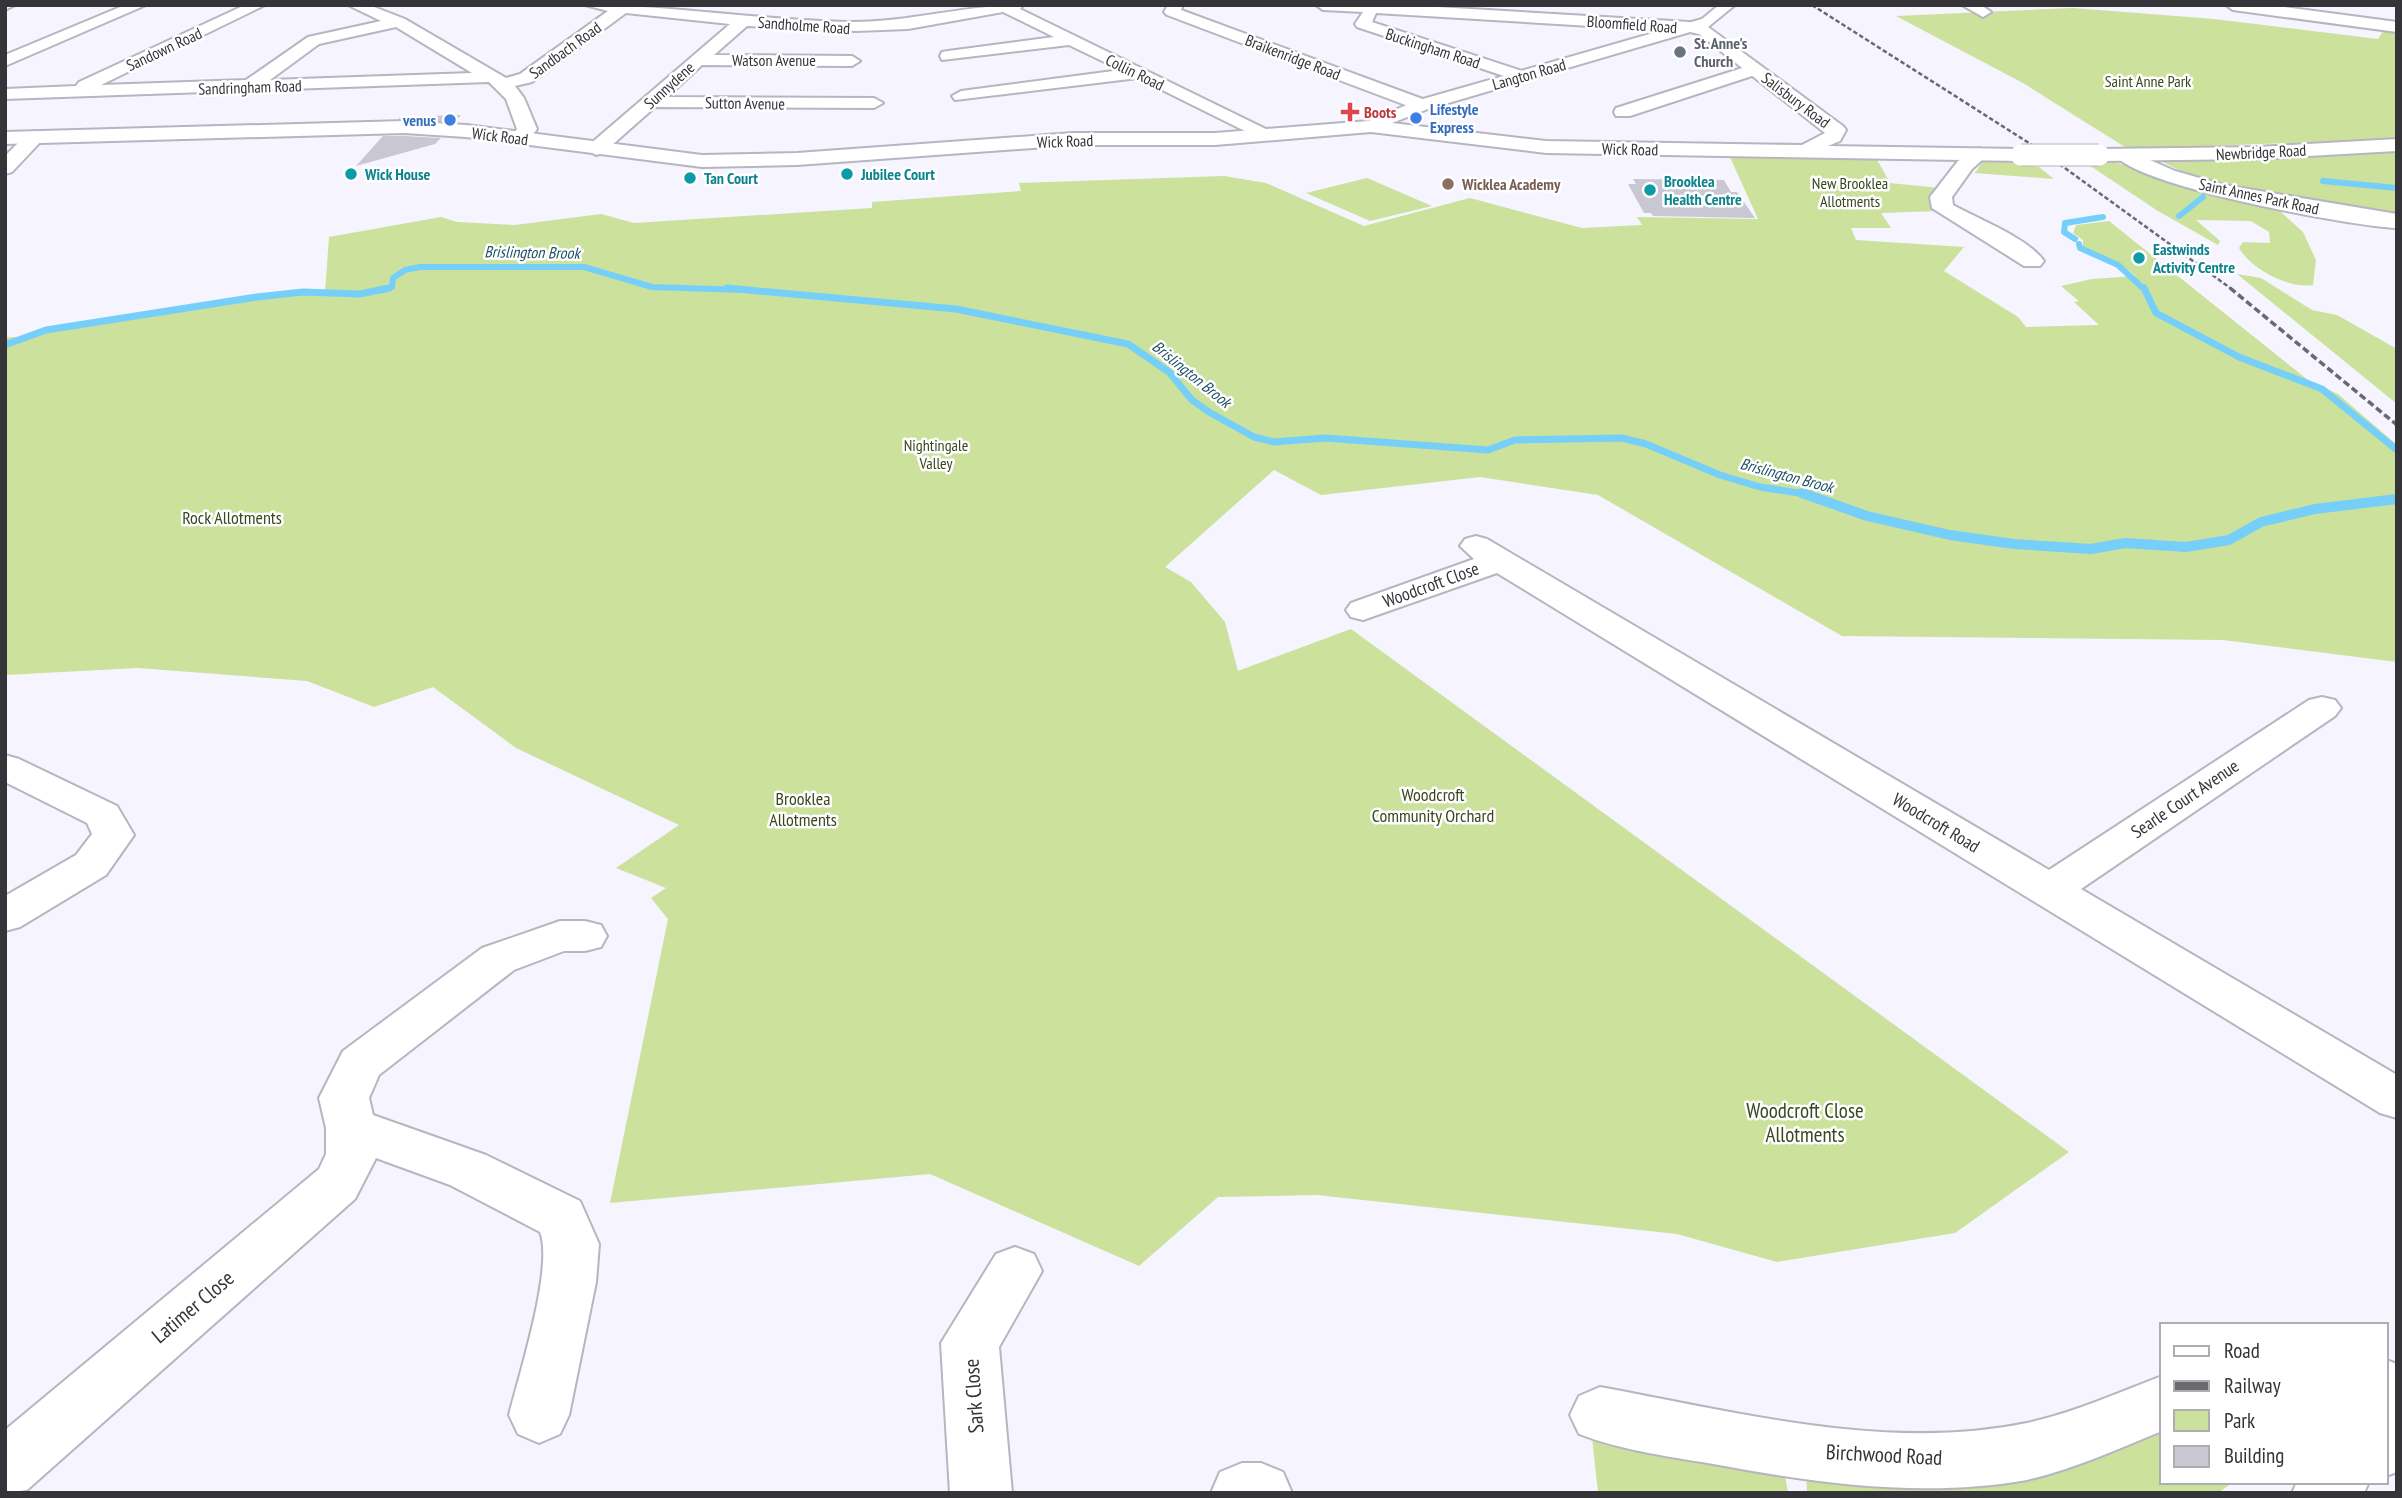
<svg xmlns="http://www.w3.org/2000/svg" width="2402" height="1498" font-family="'PT Sans Narrow',sans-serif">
<rect width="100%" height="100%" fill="#f5f4ff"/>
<g fill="#cbe19c">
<path d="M2073 8 2214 19 2378 39 2385 28 2397 29V139L2128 149 2023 83 1896 16Z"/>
<path d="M2397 151V214C2327 204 2218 196 2158 159Z"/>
<path d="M1729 155 1875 156 1890 183 1939 188 1930 202 1938 211 1881 213 1891 228H1851L1856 240 1964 247 1944 271 2018 317 2026 327 2099 325 2074 302 2079 301 2061 286 2092 279 2135 276C2118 259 2100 260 2083 247V240L2073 233 2076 225 2109 221 2308 380 2338 394 2397 445V662L2223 640 1842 636 1598 495 1480 477 1321 495 1274 470 1165 567 1191 582 1225 622 1238 671 1351 629 2069 1152 1955 1233 1777 1262 1677 1234 1317 1195 1218 1197 1139 1266 930 1174 610 1203 668 919 651 898 666 888 616 868 679 825 516 748 433 687 374 707 307 681 138 668 5 675V337C25 339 43 329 63 327 150 317 238 292 325 293L329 237 441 217 457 222 515 225 601 214 634 223 872 208V202L1021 191 1019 183 1224 176 1266 183 1364 226 1470 198 1582 228 1642 225 1637 217 1758 219Z"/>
<path d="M1993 159 2039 167 2054 179 1975 173 1983 161Z"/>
<path d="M2080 159H2105L2195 187 2272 204 2303 232 2316 260 2313 285C2289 289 2251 269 2239 248L2243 242 2270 243 2269 232 2251 221 2196 220 2220 241 2218 245 2158 211Z"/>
<path d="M1367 178 1432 206 1370 221 1306 193Z"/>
<path d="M2237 274 2261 278 2312 310 2337 315 2397 349V404Z"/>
<path d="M2162 1428V1482H2233L2218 1493H1807L1806 1466 2075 1460Z"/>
<path d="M1592 1437 1782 1458 1788 1493 1598 1492Z"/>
</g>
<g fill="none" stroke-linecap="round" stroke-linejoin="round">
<g stroke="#76cff9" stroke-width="6">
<path d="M2323 181 2397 188"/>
<path d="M2179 216 2203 197"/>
<path d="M2075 239 2064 232 2065 223 2103 217"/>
<path d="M2079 244 2080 248 2118 265 2145 290"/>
<path d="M384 290 392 287 393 278 405 270 420 267H584L652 287 746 290"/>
</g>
<g stroke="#76cff9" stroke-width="7">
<path d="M727 288 956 309 1128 344 1169 372 1192 400 1209 412 1254 437 1274 442 1325 438 1488 450 1515 440 1622 438 1646 444 1720 475 1760 487 1811 495"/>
<path d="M2144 288 2156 313 2239 357 2322 389 2397 450"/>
<path d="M5 345 46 330 257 297 303 292 360 294 389 288"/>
</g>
<path stroke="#76cff9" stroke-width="10" d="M1802 493 1867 516 1950 535 2014 544 2091 549 2125 543 2186 547 2229 540 2261 522 2315 509 2397 499"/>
</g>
<g fill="#c8c7d2">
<path d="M461 115 455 122 399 119 400 117Z"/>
<path d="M383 136H404L441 138 435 144 356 166Z"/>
<path d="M1633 179 1724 180 1731 192H1737L1755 218 1653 216 1651 213H1644L1628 184H1636Z"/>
</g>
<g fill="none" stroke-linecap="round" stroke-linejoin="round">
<g stroke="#b6b5c0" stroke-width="4">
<g id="street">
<path d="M5 5H15L5 10Z"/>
<path d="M125 5H146L5 66V55Z"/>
<path d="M245 5H265L101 85 246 80 308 37 381 21 348 5H369L405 19 506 78 520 74 608 11 585 5C674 5 763 21 853 22 910 22 966 5 1023 5L1020 9 1276 134 1273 138H1259L1138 78 955 100 952 96 961 91 1121 70 1069 45 942 60 940 56 942 52 948 51 1054 37 1003 12 908 29 856 31 747 26 714 55 852 56 860 61 852 66 702 65 667 97 874 98 883 103 874 108 655 107 603 153 596 155 586 149 589 145 730 24 626 13 532 82 515 86 524 98 537 129 527 142 520 144 510 138 517 129 506 99 489 82 5 99V89L76 86 79 82ZM396 27 472 73 270 80 319 44Z"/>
<path d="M1168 5H1183L1181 10 1428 101 1431 105 1422 110 1416 109 1167 15 1164 12Z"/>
<path d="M1316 5H1404L1689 22 1697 27 1689 32 1376 13 1372 22 1528 73 1531 77 1522 82 1357 27 1355 24 1363 12 1323 10Z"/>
<path d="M1962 5H1981L1991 12 1983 17Z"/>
<path d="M2226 5H2269L2397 22V32L2233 10Z"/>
<path d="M1755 64 1764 69 1761 73 1630 116H1616L1614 112 1616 108Z"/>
<path d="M35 131 45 137 12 172 5 174V156L28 133Z"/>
<path d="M1979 148 1989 154 1972 169 1952 197 1953 205C1978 219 2028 238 2044 261L2040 266H2024L1932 208 1930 197 1958 161Z"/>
<path d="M2125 149 2175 171 2224 185 2397 214V228C2351 226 2139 187 2115 155L2118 151Z"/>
<path d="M1476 536 1487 539 2049 870 2309 700 2322 697 2335 700 2341 708 2335 716 2081 889 2397 1075V1118L2380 1113 1497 573 1363 620 1351 617 1346 610 1351 603 1474 559 1460 546 1465 539Z"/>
<path d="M5 755 19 759 117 806 134 835 106 875 20 927 5 931V896L76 855 92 834 87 823 5 782Z"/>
<path d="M560 921H585L601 925 607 936 601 947 585 951H564L514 970 379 1075 369 1098 373 1115 486 1155 580 1201 599 1244 596 1282 569 1415 560 1434 539 1443 518 1434 509 1415C519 1375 554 1266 540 1232L450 1185 376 1158 355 1199 27 1490 5 1493V1430L319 1169 326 1154V1128L319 1098 343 1051 482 948Z"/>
<path d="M1015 1247 1034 1254 1042 1271 999 1347 1012 1493H950L941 1343 996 1254Z"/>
<path d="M2386 1360 2397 1364V1422L2386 1418Z"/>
<path d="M2162 1376V1431C2118 1449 2074 1469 2027 1480 1927 1498 1819 1484 1719 1465 1673 1457 1623 1451 1579 1434L1570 1415 1579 1396 1600 1387C1737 1412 1887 1452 2027 1423 2073 1413 2117 1393 2162 1376Z"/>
</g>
</g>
<g stroke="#b6b5c0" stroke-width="4">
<g id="secondary">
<path d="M1719 5H1735L1708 27 1843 126 1846 130 1840 141 1828 146 2021 149 2031 155 2021 161 1546 153 1371 132 1215 145H1073L797 165 702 167 466 137 404 133 5 144V132L404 121 466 125 702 155 797 153 1073 133H1215L1369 121 1416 101 1702 19ZM1690 32 1699 34 1825 133 1802 145 1546 141 1392 123 1428 109Z"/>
<path d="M2397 139V151L2257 159 2099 161 2089 155 2099 149 2257 147Z"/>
<path d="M2397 1413V1472L2386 1476V1417Z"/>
<path d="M1242 1463H1261L1283 1472 1292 1493H1211L1220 1472Z"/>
<path d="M2297 1482H2369L2364 1493H2292Z"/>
</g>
</g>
<use href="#street" fill="#fff" fill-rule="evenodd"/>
<use href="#secondary" fill="#fff" fill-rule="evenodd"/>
<path stroke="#6a6970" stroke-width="2.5" stroke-dasharray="4.5 2.5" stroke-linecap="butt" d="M1812 5 2040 150 2233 290"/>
<path stroke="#6a6970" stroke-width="3.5" stroke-dasharray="7 3.5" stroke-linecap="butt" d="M2230 288 2397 425"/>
<g stroke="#b6b5c0" stroke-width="23" stroke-linecap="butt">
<path id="secondary-bridge" d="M2021 155H2099"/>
</g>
<use href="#secondary-bridge" stroke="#fff" stroke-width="21"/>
</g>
<circle fill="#6b7280" stroke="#fff" stroke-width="2.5" cx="1680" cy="52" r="7"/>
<path fill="#e0444e" stroke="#fff" stroke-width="2.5" d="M1346.5 101.5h7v7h7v7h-7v7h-7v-7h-7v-7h7z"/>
<g fill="#3f7fe0" stroke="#fff" stroke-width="2.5">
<circle cx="1416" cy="118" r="7"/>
<circle cx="450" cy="120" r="7"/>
</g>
<g fill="#0f9aa8" stroke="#fff" stroke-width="2.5">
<circle cx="351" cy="174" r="7"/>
<circle cx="847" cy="174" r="7"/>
<circle cx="690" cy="178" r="7"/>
<circle cx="1650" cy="190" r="7"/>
<circle cx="2139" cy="258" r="7"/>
</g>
<circle fill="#8d6e63" stroke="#fff" stroke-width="2.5" cx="1448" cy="184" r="7"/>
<g text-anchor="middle" stroke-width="5" stroke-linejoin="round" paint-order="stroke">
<g font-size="16" fill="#353439" stroke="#fff">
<text transform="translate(1632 24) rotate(4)" y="6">Bloomfield Road</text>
<text transform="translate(804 25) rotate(4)" y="6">Sandholme Road</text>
<text transform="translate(1433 48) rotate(18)" y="6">Buckingham Road</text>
<text transform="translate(164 49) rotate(-25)" y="6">Sandown Road</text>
<text transform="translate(565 50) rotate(-36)" y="6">Sandbach Road</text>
<text transform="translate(1293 57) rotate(21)" y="6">Braikenridge Road</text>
<text x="774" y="66">Watson Avenue</text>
<text transform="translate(1135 72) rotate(26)" y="6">Collin Road</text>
<text transform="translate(1529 74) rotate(-16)" y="6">Langton Road</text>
<text transform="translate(669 85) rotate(-42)" y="6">Sunnydene</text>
<text transform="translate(250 87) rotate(-2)" y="6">Sandringham Road</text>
<text transform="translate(1796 100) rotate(37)" y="6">Salisbury Road</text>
<text transform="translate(745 103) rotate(1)" y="6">Sutton Avenue</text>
<text transform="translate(500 136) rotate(7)" y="6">Wick Road</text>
<text transform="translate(1065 141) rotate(-2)" y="6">Wick Road</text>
<text transform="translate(1630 149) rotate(1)" y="6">Wick Road</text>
<text transform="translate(2261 152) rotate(-3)" y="6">Newbridge Road</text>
<text transform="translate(2259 196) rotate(12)" y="6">Saint Annes Park Road</text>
</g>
<g font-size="16" font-weight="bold" fill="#5b616d" stroke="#fff" text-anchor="start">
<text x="1694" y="49">St. Anne's<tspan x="1694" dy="18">Church</tspan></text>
</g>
<g font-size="16" fill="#3a461e" stroke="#fff">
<text x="2148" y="87">Saint Anne Park</text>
<text x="1850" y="189">New Brooklea<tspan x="1850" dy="18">Allotments</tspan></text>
<text x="936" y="451">Nightingale<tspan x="936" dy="18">Valley</tspan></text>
</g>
<g font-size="16" font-weight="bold" fill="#366cbe" stroke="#fff" text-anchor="start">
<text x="1430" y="115">Lifestyle<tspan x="1430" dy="18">Express</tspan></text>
<text x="436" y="126" text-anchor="end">venus</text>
</g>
<g font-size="16" font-weight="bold" fill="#be3a42" stroke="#fff" text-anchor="start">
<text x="1364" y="118">Boots</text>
</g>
<g font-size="16" font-weight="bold" fill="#0d838f" stroke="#fff" text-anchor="start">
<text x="365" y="180">Wick House</text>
<text x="861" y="180">Jubilee Court</text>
<text x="704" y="184">Tan Court</text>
<text x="1664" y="187">Brooklea<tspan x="1664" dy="18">Health Centre</tspan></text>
<text x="2153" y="255">Eastwinds<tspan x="2153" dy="18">Activity Centre</tspan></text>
</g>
<g font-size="16" font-weight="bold" fill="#785e54" stroke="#fff" text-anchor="start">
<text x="1462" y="190">Wicklea Academy</text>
</g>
<g font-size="16" font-style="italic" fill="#215268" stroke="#fff">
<text transform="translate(532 252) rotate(1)" y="6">Brislington Brook</text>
<text transform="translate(1192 374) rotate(39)" y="6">Brislington Brook</text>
<text transform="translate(1787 475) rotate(15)" y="6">Brislington Brook</text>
</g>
<g font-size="18" fill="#3a461e" stroke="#fff">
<text x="232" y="524">Rock Allotments</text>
<text x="1433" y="801">Woodcroft<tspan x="1433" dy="21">Community Orchard</tspan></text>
<text x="803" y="805">Brooklea<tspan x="803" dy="21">Allotments</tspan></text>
</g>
<g font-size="18" fill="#353439" stroke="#fff">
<text transform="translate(1431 585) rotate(-20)" y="6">Woodcroft Close</text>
<text transform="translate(2185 799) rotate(-34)" y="6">Searle Court Avenue</text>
<text transform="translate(1936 823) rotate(31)" y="6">Woodcroft Road</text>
</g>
<g font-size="21" fill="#3a461e" stroke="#fff">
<text x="1805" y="1118">Woodcroft Close<tspan x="1805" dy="24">Allotments</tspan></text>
</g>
<g font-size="21" fill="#353439" stroke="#fff">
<text transform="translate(193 1307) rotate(-40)" y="7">Latimer Close</text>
<text transform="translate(974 1396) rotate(-94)" y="7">Sark Close</text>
<text transform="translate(1884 1455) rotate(3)" y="7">Birchwood Road</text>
</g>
</g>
<rect width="2402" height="1498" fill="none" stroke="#353439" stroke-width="14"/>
<rect x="2160" y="1323" width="228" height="161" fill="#ffffff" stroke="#aeaeb0" stroke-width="2"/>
<rect x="2174" y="1346" width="35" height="10" fill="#ffffff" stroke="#aeaeb0" stroke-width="2"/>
<text x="2224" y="1358" font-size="21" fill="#353439">Road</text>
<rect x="2174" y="1381" width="35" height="10" fill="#6a6970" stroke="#aeaeb0" stroke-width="2"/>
<text x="2224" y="1393" font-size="21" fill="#353439">Railway</text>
<rect x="2174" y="1410" width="35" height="21" fill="#cbe19c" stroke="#aeaeb0" stroke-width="2"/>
<text x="2224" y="1428" font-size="21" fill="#353439">Park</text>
<rect x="2174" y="1446" width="35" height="21" fill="#c8c7d2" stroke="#aeaeb0" stroke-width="2"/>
<text x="2224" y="1463" font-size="21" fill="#353439">Building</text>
</svg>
